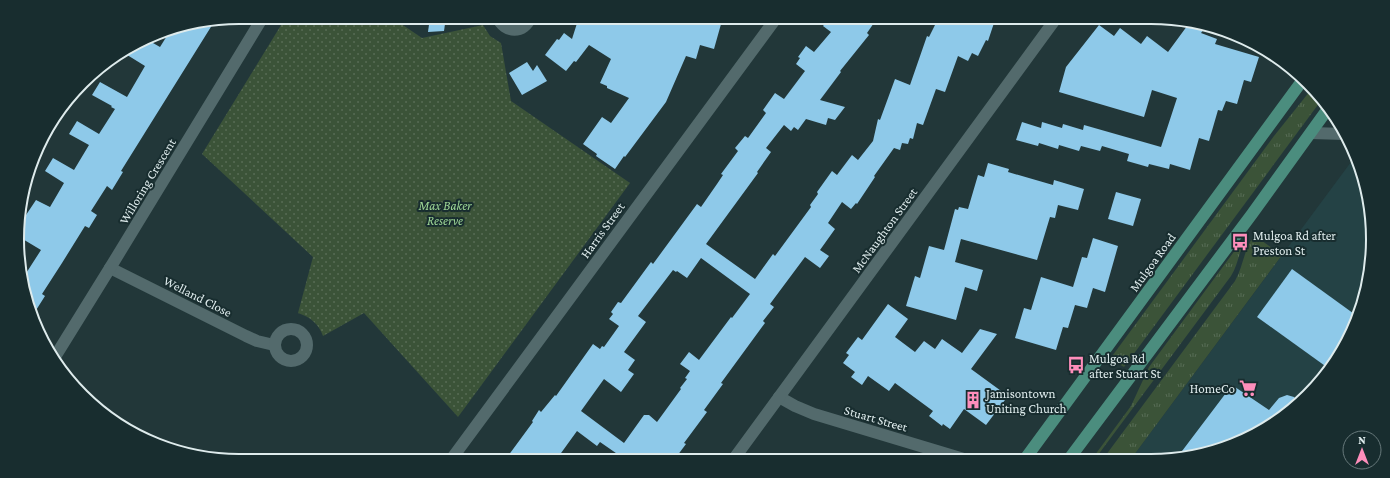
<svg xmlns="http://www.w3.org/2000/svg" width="1390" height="478" font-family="'Crimson Pro',serif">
<defs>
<pattern id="grass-tufts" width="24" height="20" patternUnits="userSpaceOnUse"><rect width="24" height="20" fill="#3b5338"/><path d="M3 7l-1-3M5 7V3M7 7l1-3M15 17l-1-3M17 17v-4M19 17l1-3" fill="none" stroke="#576c55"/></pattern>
<pattern id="park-dots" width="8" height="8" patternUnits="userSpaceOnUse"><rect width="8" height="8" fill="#3b5338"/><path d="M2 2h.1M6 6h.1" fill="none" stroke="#576c55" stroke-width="1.8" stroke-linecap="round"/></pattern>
</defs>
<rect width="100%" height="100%" fill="#223739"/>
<path fill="#244245" d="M1354 158 1371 210 1365 296 1343 350 1298 406 1249 438 1180 459H1131Z"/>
<g fill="url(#grass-tufts)">
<path d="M1310 91 1320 102 1124 367 1110 359 1274 136Z"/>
<path d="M1247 234 1248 235C1239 249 1239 263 1231 276L1095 459H1092L1131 406 1149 367Z"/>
<path d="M1253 237 1258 238 1282 255 1131 459H1103L1235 281C1243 267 1244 250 1253 237Z"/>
</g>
<path fill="url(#park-dots)" d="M286 17H391L422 38 483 25 490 36 501 43 511 101 630 183 458 417 364 313 323 336C319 324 310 317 298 313L313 257 202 154Z"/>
<g fill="#8ec9e9" fill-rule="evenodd">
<path d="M430 17H446L444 31 428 32Z"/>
<path d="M579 17H723L714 49 700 45 696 59 686 56 666 102 631 149 625 157 624 156 615 169 596 156 597 154 583 144 602 117 611 123 629 98 607 88V86L600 83 611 59 589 45 576 62 574 61 566 71 545 55 557 39 559 40 564 33 572 39Z"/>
<path d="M830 17H878L867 33 869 35 840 71 841 72 820 100 845 107 835 120 828 118 826 125 806 119 798 130 794 127 791 131 784 125 766 148 771 152 757 172 758 173 706 244 755 279 773 254 775 256 811 207 810 205 818 194 817 192 832 171 837 175 852 155 858 160 873 141 878 119 880 120 895 79 910 85 927 36 929 37 939 17H996L988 41 986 40 978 56 972 53 968 61 958 56 945 92 936 89 923 125 917 123 913 139 910 138 908 144 902 143 900 150 894 148 874 176 875 177 857 204 856 203 851 209 842 202 828 223 835 229 820 250 829 256 820 268 805 257 770 304 774 307 763 321 765 323 721 383 723 384 704 410 707 412 684 443 686 444 674 460H626L600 442 597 446 577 431 556 460H505L533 422 532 421 539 410 541 412 555 395 556 396 593 344 600 349 602 346 604 347 619 326 609 319 613 314 611 312 618 302 621 303 651 262 653 264 697 204 701 207 717 184 723 175 721 174 738 151 735 148 745 136 748 138 766 113 763 110 775 93 784 99 805 71 796 64 800 58 798 57 806 46 814 52 831 32 823 26ZM701 258 750 294 732 318 731 317 699 360 689 352 680 364 690 371 685 378 687 379 680 388 681 389 657 422 649 415H644L624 443 581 411 604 379 621 392 634 374 628 370 635 360 624 352 646 322 638 316 673 270 676 272 677 271 687 278Z"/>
<path d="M214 22 121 171 123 172 112 190 107 186 91 211 97 215 89 228 85 226 62 263 42 294 45 296 33 315 25 296 23 278 41 250 21 238 20 224 36 200 50 207 64 183 45 171 53 158 74 170 89 145 69 134 77 121 99 134 115 109 111 107 112 106 92 95 100 82 127 97 145 66 124 53 146 39 160 47 170 31Z"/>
<path d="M1190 22 1208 24 1201 33 1217 39 1215 44 1259 57 1251 82 1244 80 1237 104 1226 101 1222 111 1218 110 1209 141 1199 138 1190 170 1170 164 1169 169 1149 164 1148 167 1127 161 1129 154 1102 146 1100 151 1081 146 1079 151 1059 145 1058 149 1039 143 1038 146 1016 140 1022 122 1041 128 1042 122 1062 128 1063 124 1083 130 1084 125 1161 147 1177 98 1152 90 1144 117 1059 92 1066 67 1099 25 1114 36 1120 28 1141 44 1147 36 1168 52Z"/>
<path d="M527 62 533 71 537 65 547 81 522 95 509 73Z"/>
<path d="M988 163 1009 169 1008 172 1053 185 1054 180 1084 189 1078 210 1058 205 1055 218 1050 217 1037 260 961 239 955 262 983 270 977 291 965 287 956 320 906 306 915 276 920 278 929 246 944 250 955 209 958 210 959 207 968 209 978 175 984 177Z"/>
<path d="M1116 192 1141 199 1133 226 1108 219Z"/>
<path d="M1093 238 1118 246 1105 292 1093 288 1087 308 1075 305 1068 328 1063 327 1056 350 1015 338 1024 308 1031 310 1041 277 1073 287 1082 257 1087 258Z"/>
<path d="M1292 269 1357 316 1343 350 1328 368 1257 317Z"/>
<path d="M888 304 908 319 895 337 915 352 924 341 935 349 942 339 962 353 980 329 997 334 971 369 1008 396 986 425 964 409 950 429 943 424 942 426 929 416 933 411 895 383 889 391 868 376 862 385 851 377 855 372 843 363 849 355 846 353 858 337 862 340Z"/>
<path d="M1232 385 1269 410 1279 398 1287 395 1294 397 1300 403 1298 406 1249 438 1180 459H1176Z"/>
</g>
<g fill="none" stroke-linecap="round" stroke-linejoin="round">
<g stroke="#536a6c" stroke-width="12">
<path d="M497 17C505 34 524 34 531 17"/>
<path d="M1311 133 1345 134"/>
<path d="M110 268 246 336 257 341 274 345"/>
<circle cx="291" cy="345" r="16"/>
<path d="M53 360 110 268 263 17"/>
<path d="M779 397 795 406 814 414 967 460"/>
<path d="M733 460 1057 17"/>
<path d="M450 461 777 17"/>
</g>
<g stroke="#4b8d7e" stroke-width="12">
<path d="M1025 459 1302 81"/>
<path d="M1069 459 1252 214 1327 110"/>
</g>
</g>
<defs>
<g id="bus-bare" transform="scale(1.38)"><path d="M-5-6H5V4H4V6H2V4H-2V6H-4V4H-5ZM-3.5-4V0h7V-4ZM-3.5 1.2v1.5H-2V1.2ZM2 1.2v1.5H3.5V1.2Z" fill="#fe8ebb" stroke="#182d2f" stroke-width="2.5" paint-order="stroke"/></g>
<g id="supermarket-bare" transform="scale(1.38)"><path d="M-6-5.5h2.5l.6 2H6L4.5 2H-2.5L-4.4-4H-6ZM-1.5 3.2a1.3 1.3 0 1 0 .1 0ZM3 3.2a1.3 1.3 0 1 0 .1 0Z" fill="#fe8ebb" stroke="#182d2f" stroke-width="2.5" paint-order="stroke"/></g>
<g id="building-bare" transform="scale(1.38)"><path d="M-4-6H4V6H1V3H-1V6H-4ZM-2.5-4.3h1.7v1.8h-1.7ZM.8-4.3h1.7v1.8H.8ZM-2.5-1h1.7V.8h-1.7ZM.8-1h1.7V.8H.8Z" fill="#fe8ebb" stroke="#182d2f" stroke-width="2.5" paint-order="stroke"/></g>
</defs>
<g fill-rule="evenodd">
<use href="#bus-bare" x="1240" y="242"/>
<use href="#bus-bare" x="1076" y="365"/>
<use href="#supermarket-bare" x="1248" y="388"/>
<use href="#building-bare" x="973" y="400"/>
</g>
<g text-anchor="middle" stroke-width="4" stroke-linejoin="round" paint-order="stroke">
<g font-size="13" fill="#deebec" stroke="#182d2f">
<text transform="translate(147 181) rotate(-59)" y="5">Willoring Crescent</text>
<text transform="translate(602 230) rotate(-54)" y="5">Harris Street</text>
<text transform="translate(884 230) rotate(-54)" y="5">McNaughton Street</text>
<text transform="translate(1152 262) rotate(-54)" y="5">Mulgoa Road</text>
<text transform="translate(198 296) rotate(27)" y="5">Welland Close</text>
<text transform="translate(876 418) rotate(16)" y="5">Stuart Street</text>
</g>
<g font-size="13" font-style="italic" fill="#9dd696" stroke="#182d2f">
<text x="445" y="210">Max Baker<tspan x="445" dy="15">Reserve</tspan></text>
</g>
<g font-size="13" fill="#deebec" stroke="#182d2f" text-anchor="start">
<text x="1253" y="240">Mulgoa Rd after<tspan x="1253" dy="15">Preston St</tspan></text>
<text x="1089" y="363">Mulgoa Rd<tspan x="1089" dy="15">after Stuart St</tspan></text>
<text x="1235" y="393" text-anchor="end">HomeCo</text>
<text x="986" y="398">Jamisontown<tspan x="986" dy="15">Uniting Church</tspan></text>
</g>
</g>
<path d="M0 0H1390V478H0ZM239 24H1151A215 215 0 0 1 1366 239V239A215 215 0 0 1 1151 454H239A215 215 0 0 1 24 239V239A215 215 0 0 1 239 24Z" fill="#182d2f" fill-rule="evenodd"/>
<path fill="none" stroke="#deebec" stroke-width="2" d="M239 24H1151A215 215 0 0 1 1366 239V239A215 215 0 0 1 1151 454H239A215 215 0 0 1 24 239V239A215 215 0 0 1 239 24Z"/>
<g transform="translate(1362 450)"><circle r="19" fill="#182d2f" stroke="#67797b"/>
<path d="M0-3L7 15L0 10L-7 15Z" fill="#fe8ebb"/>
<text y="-6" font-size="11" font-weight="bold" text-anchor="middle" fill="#deebec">N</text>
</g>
</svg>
